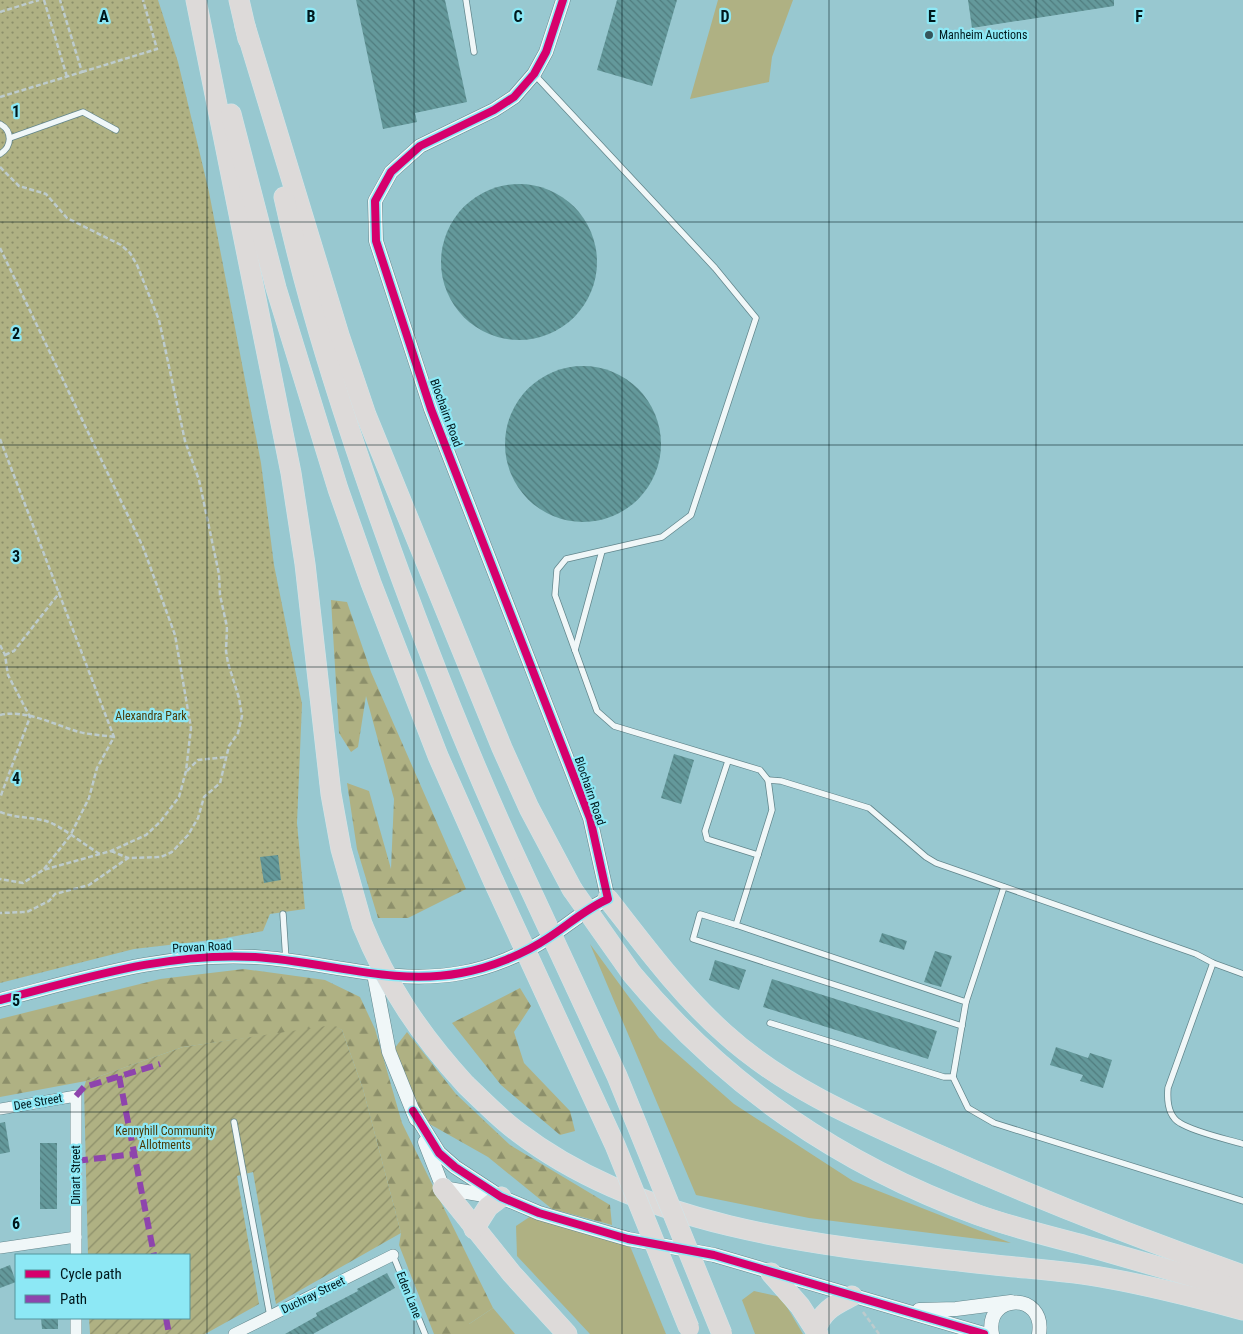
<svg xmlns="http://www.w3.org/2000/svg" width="1243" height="1334" font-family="'Roboto Condensed',sans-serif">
<defs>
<pattern id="forest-firs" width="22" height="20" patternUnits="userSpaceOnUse" patternTransform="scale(1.25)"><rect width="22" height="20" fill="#afb183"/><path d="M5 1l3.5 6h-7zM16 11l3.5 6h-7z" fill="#8c8f6a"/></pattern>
<pattern id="park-dots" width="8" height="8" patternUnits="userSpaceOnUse" patternTransform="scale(1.25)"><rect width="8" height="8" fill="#afb183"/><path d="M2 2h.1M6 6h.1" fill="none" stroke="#8c8f6a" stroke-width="1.8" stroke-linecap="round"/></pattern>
<pattern id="garden-furrows" width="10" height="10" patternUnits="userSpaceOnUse" patternTransform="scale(1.25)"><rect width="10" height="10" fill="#afb183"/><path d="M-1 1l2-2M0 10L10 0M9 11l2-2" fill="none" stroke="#8c8f6a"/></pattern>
<pattern id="building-back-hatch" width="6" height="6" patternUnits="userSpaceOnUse" patternTransform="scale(1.25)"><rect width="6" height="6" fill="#64999b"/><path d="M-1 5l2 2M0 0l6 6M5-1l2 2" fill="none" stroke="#507c7e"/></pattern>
</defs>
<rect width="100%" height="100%" fill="#98c8d0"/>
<g fill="#afb183">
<path d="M718 0H793L772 57 769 82 690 99Z"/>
<path d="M590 944 659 1038 734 1104 853 1181 1011 1243 809 1218 696 1195Z"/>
<path d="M531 1216 630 1246 666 1334H590L517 1256 516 1226Z"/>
<path d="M754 1291 781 1297 803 1334H755L742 1300Z"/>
<path d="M493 1308 515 1334H469V1324Z"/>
</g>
<g fill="url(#forest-firs)">
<path d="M331 600 347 602 371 672 466 889 408 918H378L357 849 347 783 369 791 391 869 394 799 366 696 358 747 351 752 339 733Z"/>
<path d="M244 969 325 980 360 997 375 1029 402 1123 493 1308 469 1324V1334H434L399 1245 401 1233 363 1089 342 1030 333 1026 183 1047 86 1081 0 1097V1019L160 979Z"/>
<path d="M520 988 531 1006 514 1032 524 1063 570 1111 575 1131 560 1135 501 1085 452 1023Z"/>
<path d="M407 1032 456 1094 510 1145 610 1205 612 1225 552 1209 488 1157 419 1118 394 1049Z"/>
</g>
<path fill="url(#park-dots)" d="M0 0H158L178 62 209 192 261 463 274 565 302 704 297 823 305 909 270 914 263 931 220 939 134 949 0 983Z"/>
<path fill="url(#garden-furrows)" d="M333 1025 342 1030 363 1089 401 1233 276 1304 253 1172 237 1176 259 1304 205 1334H90L89 1318H189V1255H88L84 1087 86 1081 183 1047Z"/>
<g fill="url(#building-back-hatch)">
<path d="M356 0H445L467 102 415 113 417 122 383 129Z"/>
<path d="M617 0H677L652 86 597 70Z"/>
<path d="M968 0H1114V6L972 28Z"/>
<circle cx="519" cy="262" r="78"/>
<circle cx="583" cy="444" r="78"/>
<path d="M674 754 694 760 681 804 661 798Z"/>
<path d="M278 855 281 880 264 883 260 857Z"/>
<path d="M882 933 907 941 904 950 879 942Z"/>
<path d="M935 951 952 956 941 987 924 982Z"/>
<path d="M715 960 746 970 739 990 709 980Z"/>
<path d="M772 979 937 1031 928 1059 763 1007Z"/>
<path d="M1056 1047 1088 1058 1090 1053 1112 1060 1103 1088 1080 1081 1083 1075 1050 1065Z"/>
<path d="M5 1122 10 1152 0 1154V1123Z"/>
<rect x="40" y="1143" width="17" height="66"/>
<path d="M10 1265 16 1282 0 1288V1269Z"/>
<path d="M387 1273 395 1288 313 1334H285L317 1316 316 1313 358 1291 357 1289Z"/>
<path d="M41 1318H58V1329H42Z"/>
</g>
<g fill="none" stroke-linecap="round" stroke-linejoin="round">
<g stroke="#62868c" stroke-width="7">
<g id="service">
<path d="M466 0 474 52"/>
<path d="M534 74 715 268 756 318 691 515 662 537 566 559 557 570 555 595 597 711 614 726 760 770 768 780 772 810 736 925 966 1002 953 1077 968 1108 994 1123 1243 1201"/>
<path d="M0 124C13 131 12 147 0 154"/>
<path d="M10 138 83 112 116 130"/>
<path d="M575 650 602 551"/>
<path d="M728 761 705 831 707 839 758 855"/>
<path d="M768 780 781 781 869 808 926 857 936 863 1196 954 1213 963 1243 974"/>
<path d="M283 914 286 960"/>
<path d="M736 925 700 914 693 939 962 1026"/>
<path d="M1213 963 1168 1088C1167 1100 1168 1116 1180 1123 1194 1132 1226 1139 1243 1144"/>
<path d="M966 1002 1004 887"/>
<path d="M770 1023 944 1077H953"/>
<path d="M234 1122 270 1316"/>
<path d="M393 1255 425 1334"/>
</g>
</g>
<g stroke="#62868c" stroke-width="12">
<g id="minor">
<path d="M0 1109 76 1096V1255"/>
<path d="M0 1248 76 1237"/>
<path d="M76 1318V1334"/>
<path d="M234 1334 393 1255"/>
</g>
</g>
<g stroke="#62868c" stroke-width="15">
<g id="tertiary">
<path d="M374 974 389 1052 416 1119"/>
<path d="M0 1000C86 978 166 952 255 957 324 961 392 986 461 973 490 968 524 954 548 938 568 925 587 908 608 899L590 818 431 409 376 241 375 201 391 172 420 146 494 110 514 97 534 74 546 52 563 0"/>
<path d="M413 1111 439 1153 455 1167 501 1197 539 1213 628 1239 714 1255 984 1334"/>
<path d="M425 1142 443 1188 496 1197"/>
<path d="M919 1310 956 1309 1011 1302"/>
<path d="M992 1334C984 1293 1046 1291 1039 1334"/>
</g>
</g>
<g stroke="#d1e6ea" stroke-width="21">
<g id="motorway">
<path d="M196 0 291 473 305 564 331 794 341 849 362 924"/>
<path d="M239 0 248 39"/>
<path d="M245 26 339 335 366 415 502 748 529 808 572 889"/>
<path d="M231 114 276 288 338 489 371 583 438 756 493 880"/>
<path d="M284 197C308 306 342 411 379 516 421 635 467 753 520 867"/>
<path d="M608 899C644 945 680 994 724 1033 783 1087 858 1119 930 1151 1033 1197 1137 1238 1243 1275"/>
<path d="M632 974C727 1087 840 1164 978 1215 1012 1227 1048 1236 1083 1245 1137 1260 1190 1276 1243 1291"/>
<path d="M466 1085C483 1101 499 1118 518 1132 650 1233 836 1247 995 1265 1032 1269 1070 1271 1106 1278 1152 1286 1198 1298 1243 1310"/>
<path d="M443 1188 512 1274 567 1334"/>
<path d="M474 1229 488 1207 501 1197"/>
<path d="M771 1273 800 1306 818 1334"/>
<path d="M816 1330C822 1310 835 1305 852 1296"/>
</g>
</g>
<g stroke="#bdcbcd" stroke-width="2.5" stroke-dasharray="5 2.5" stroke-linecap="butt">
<path d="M44 0 67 77"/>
<path d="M0 12 39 0"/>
<path d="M82 72 157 49 143 0"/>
<path d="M0 97 82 72 60 0"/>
<path d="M0 167 19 186 46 194 67 218 121 245 130 253 137 265 159 320 185 441 199 480 219 574 220 595 227 627 226 651 228 663 239 698 242 716 238 733 229 746 220 783 204 797 198 818 188 835 172 852 161 857 128 858 89 885 55 894 49 901 27 912 0 913"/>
<path d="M0 248 143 547 175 635 191 728 186 771 179 797 160 822 146 835 111 851 43 870 23 883 0 879"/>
<path d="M0 439 114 737 97 768 89 798 70 836 44 869"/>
<path d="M0 645 5 655 8 675 30 717 0 798"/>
<path d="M5 655 14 651 60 592"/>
<path d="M0 715C26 709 55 725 79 732 91 735 103 735 114 737"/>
<path d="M187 771 198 760 226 757"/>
<path d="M0 812C15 818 31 817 46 821 60 825 86 846 100 854"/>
<path d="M111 851 128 858"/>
<path d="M863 1312 879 1334"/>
</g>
<use href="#service" stroke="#f0f7f8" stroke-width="5.5"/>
<use href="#minor" stroke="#f0f7f8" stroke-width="11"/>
<use href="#tertiary" stroke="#f0f7f8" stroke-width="14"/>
<use href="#motorway" stroke="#dddad9" stroke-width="20"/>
<g stroke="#d1e6ea" stroke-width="21" stroke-linecap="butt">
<g id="motorway-bridge">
<path d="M520 867 617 1076 722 1334"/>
<path d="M493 880 615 1145 689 1328"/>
<path d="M572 889 632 974"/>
<path d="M362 924C387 986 421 1036 466 1085"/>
</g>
</g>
<use href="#motorway-bridge" stroke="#dddad9" stroke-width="20"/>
<g stroke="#8e44ad" stroke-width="6" stroke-dasharray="12 6" stroke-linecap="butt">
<path d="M119 1076 154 1255"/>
<path d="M76 1096 84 1087 160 1064"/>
<path d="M76 1161 134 1154"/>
<path d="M166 1318 169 1334"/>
</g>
<g stroke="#8de8f5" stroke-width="11">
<g id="cycleway">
<path d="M0 1000C86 978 166 952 255 957 324 961 392 986 461 973 490 968 524 954 548 938 568 925 587 908 608 899L590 818 431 409 376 241 375 201 391 172 420 146 494 110 514 97 534 74 546 52 563 0"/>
<path d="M413 1111 439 1153 455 1167 501 1197 539 1213 628 1239 714 1255 984 1334"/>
</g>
</g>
<use href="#cycleway" stroke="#d6006c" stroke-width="8"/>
</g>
<path fill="none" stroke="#00181c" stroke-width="1" stroke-opacity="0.55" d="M207 0V1334M414 0V1334M622 0V1334M829 0V1334M1036 0V1334M0 222H1243M0 445H1243M0 667H1243M0 889H1243M0 1112H1243"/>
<circle fill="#35565b" stroke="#8de8f5" stroke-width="2" cx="929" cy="35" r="5"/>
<g text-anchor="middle" stroke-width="4.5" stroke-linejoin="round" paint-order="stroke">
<g font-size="12" fill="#00181c" stroke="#8de8f5" text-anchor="start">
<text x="939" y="39">Manheim Auctions</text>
</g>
<g font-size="12" fill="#00181c" stroke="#8de8f5">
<text transform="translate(446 413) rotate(70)" y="4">Blochairn Road</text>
<text transform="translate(590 791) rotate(71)" y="4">Blochairn Road</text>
<text transform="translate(202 947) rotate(-3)" y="4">Provan Road</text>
<text transform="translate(38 1102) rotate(-10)" y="4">Dee Street</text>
<text transform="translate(76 1175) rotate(-90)" y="4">Dinart Street</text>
<text transform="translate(313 1295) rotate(-26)" y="4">Duchray Street</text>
<text transform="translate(409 1295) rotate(68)" y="4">Eden Lane</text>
</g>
<g font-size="12" fill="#4b3905" stroke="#8de8f5">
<text x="151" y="720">Alexandra Park</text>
<text x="165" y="1135">Kennyhill Community<tspan x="165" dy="14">Allotments</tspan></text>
</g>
</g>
<g font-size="16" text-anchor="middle" font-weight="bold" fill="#00181c" stroke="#8de8f5" stroke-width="4.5" stroke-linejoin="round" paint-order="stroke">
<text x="104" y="22">A</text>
<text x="311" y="22">B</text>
<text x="518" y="22">C</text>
<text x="725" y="22">D</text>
<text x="932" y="22">E</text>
<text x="1139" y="22">F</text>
<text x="16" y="117">1</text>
<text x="16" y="339">2</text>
<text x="16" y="562">3</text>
<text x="16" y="784">4</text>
<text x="16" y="1006">5</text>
<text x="16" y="1229">6</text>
</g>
<rect x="15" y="1254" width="175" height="65" fill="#8de8f5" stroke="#55959e"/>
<rect x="25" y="1270" width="25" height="8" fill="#d6006c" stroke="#55959e"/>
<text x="60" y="1279" font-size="15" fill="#00181c">Cycle path</text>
<rect x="25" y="1295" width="25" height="8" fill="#8e44ad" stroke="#55959e"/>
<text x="60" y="1304" font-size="15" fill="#00181c">Path</text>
</svg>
